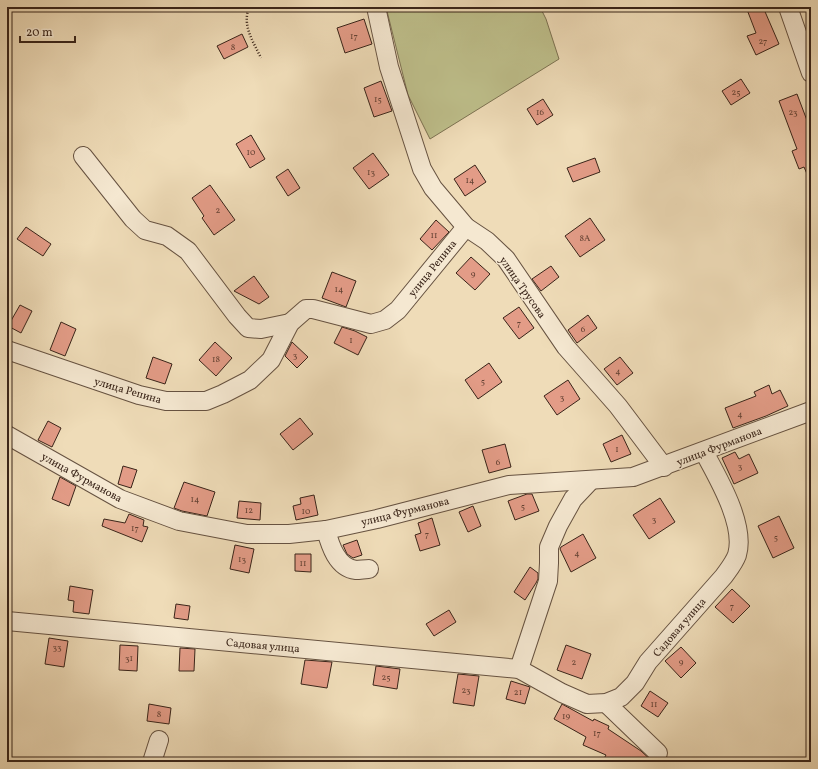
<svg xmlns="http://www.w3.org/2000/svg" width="818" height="769" font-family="Vollkorn,serif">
<rect width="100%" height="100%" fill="#efdcb8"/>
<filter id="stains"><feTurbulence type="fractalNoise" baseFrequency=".005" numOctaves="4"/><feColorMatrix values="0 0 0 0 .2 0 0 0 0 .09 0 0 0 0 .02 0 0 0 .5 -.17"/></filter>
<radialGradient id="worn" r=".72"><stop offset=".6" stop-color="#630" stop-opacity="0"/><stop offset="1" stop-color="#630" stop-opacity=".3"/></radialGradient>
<path fill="#bebf8b" stroke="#7c7252" d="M386 7H540L546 19 559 59 430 139 408 95Z"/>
<g fill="#e39c87" stroke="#392419">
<path d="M746 7H763L779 44 756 55 747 36 756 33Z"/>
<path d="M364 19 372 44 345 53 337 28Z"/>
<path d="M242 34 248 47 224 59 217 46Z"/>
<path d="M741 79 750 93 731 105 722 91Z"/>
<path d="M381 81 392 111 374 117 364 88Z"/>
<path d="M797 94 811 131V181H810L804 167 799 169 792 151 797 149 779 101Z"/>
<path d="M543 99 553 115 537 125 527 109Z"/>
<path d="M251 135 265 159 250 168 236 144Z"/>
<path d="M373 153 389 175 369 189 353 168Z"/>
<path d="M595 158 600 172 573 182 567 168Z"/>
<path d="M475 165 486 182 465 196 454 179Z"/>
<path d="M288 169 300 188 288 196 276 177Z"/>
<path d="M210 185 235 220 214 235 202 218 204 216 192 198Z"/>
<path d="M590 218 605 240 580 257 565 236Z"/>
<path d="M436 220 449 232 432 250 420 239Z"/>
<path d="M26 227 51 244 43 256 17 239Z"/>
<path d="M471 257 490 274 475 290 456 273Z"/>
<path d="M551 266 559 277 541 291 532 279Z"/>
<path d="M332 272 356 281 346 307 322 298Z"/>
<path d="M254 276 269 297 259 304 234 291Z"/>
<path d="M20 305 32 311 21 333 8 326Z"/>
<path d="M519 307 534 328 519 339 503 318Z"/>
<path d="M588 315 597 328 577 343 568 330Z"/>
<path d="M61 322 76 329 65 356 50 350Z"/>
<path d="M342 327 355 331 367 337 358 355 334 343Z"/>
<path d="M215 342 232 358 216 376 199 360Z"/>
<path d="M292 342 308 357 297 368 285 356Z"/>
<path d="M153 357 172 364 165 384 146 378Z"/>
<path d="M620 357 633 373 617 385 604 369Z"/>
<path d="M489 363 502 382 478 399 465 380Z"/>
<path d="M568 380 580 399 557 415 544 396Z"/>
<path d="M769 385 772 394 780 390 788 406 766 416 733 428 725 408 756 396 754 392Z"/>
<path d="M300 418 313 434 293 450 280 434Z"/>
<path d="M48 421 61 428 52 447 38 440Z"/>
<path d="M622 435 631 454 611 462 603 444Z"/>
<path d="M505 444 511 467 489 473 482 450Z"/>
<path d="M735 452 739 459 749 454 758 473 734 484 722 458Z"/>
<path d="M123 466 137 470 131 488 118 484Z"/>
<path d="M60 477 76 486 69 506 52 499Z"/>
<path d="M184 482 215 492 207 516 182 511 174 508Z"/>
<path d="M527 494H532L539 511 515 520 508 501Z"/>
<path d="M314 495 318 515 296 520 293 506 301 504 300 498Z"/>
<path d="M660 498 675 522 649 539 633 515Z"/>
<path d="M239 501 261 503 260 520 237 518Z"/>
<path d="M473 506 481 526 468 532 459 512Z"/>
<path d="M129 514 144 520 143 526 148 527 142 542 102 526 104 519 125 523Z"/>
<path d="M779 516 794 548 773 558 758 526Z"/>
<path d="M432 518 440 545 420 551 415 535 421 533 418 523Z"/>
<path d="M583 534 596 558 571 572 560 549 561 547Z"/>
<path d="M357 540 362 555 353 558 347 554 343 545Z"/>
<path d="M235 545 254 549 249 573 230 569Z"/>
<path d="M295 554H311V572L295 571Z"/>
<path d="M530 567 538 573V579L536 583 525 600 514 592Z"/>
<path d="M70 586 93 590 89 614 73 612 74 601 68 600Z"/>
<path d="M732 589 750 606 733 623 715 607Z"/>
<path d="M176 604 190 606 188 620 174 618Z"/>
<path d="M449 610 456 622 434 636 426 624Z"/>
<path d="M49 638 68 641 64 667 45 664Z"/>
<path d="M120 645 138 646 137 671 119 670Z"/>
<path d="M566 645 591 654 582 679 557 670Z"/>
<path d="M681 647 696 663 681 678 665 661Z"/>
<path d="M180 648 195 649 194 671H179Z"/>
<path d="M305 660 332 662 327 688 301 684Z"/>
<path d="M376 666 400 669 397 689 373 685Z"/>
<path d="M458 674 479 676 474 706 453 703Z"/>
<path d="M511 681 530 687 525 704 506 699Z"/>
<path d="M650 691 668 703 658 717 641 706Z"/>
<path d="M149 704 171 708 169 724 147 721Z"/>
<path d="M562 704 593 721 594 719 609 726 608 729 641 751 653 762H602L606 755 583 745 586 737 554 719Z"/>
</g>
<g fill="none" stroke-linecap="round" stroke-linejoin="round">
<g stroke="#665241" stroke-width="20">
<g id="minor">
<path d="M376 7 389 67 422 169 433 188 466 227 487 241 506 259 566 347 618 406 664 467"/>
<path d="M788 7 811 73"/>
<path d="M83 156 133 219 145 230 167 236 188 251 237 316 248 328 261 329 290 323"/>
<path d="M7 350 139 395 166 401H206L223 394 250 380 271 360 290 323 306 309H313L371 324 385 320 398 310 466 227"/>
<path d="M7 435 120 499 179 521 247 534H289L326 530 377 519 509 485 633 477 811 411"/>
<path d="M326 530C330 545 337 568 356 570 360 570 365 569 369 569"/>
<path d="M7 621 519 669 562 693 587 704 606 703 621 697 635 683 648 662 724 576C729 569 734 563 737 555 746 525 718 478 704 452"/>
<path d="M519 669 548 581 549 563V547L558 526 573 499 591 480"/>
<path d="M606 703 658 753"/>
<path d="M152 762 159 740"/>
</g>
</g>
<path stroke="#392419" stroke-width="2.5" stroke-dasharray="1 2" stroke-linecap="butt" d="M249 7C242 26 253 41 261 58"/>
<use href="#minor" stroke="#f5e8d1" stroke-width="18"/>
</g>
<g text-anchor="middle" stroke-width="3" stroke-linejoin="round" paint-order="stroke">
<g font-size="9" fill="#644234">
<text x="354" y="39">17</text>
<text x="763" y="44">27</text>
<text x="233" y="50">8</text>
<text x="736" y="95">25</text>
<text x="378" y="102">15</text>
<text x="540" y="115">16</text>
<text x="793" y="115">23</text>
<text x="251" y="155">10</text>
<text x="371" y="175">13</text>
<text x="470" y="183">14</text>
<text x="218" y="213">2</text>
<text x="434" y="238">11</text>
<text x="585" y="241">8А</text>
<text x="473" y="277">9</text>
<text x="339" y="292">14</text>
<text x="519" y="326">7</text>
<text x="583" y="332">6</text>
<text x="351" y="343">1</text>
<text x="295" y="358">3</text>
<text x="216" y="362">18</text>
<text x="618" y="374">4</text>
<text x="483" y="384">5</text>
<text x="562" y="400">3</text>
<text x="740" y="417">4</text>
<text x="617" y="452">1</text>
<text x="498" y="465">6</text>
<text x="740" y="469">3</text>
<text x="195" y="502">14</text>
<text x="523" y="509">5</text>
<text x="249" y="513">12</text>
<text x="306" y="514">10</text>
<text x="654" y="522">3</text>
<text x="135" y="531">17</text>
<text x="427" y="537">7</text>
<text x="776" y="540">5</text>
<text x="577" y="556">4</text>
<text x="242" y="562">13</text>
<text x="303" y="566">11</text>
<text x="732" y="609">7</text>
<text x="57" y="650">33</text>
<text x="129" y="661">31</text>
<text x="574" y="665">2</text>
<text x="681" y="665">9</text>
<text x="386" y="680">25</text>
<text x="466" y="693">23</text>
<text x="518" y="695">21</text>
<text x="654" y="707">11</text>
<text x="159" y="717">8</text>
<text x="566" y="719">19</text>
<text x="597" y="736">17</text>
</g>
<g font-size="11" fill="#392419" stroke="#f5e8d1">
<text transform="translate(432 268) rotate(-51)" y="4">улица Репина</text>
<text transform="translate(523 287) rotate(55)" y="4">улица Трусова</text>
<text transform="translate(128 390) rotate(16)" y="4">улица Репина</text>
<text transform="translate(719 446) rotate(-21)" y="4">улица Фурманова</text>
<text transform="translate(82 477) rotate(29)" y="4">улица Фурманова</text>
<text transform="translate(405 511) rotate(-14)" y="4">улица Фурманова</text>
<text transform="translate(679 627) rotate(-49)" y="4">Садовая улица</text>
<text transform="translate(263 645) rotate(5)" y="4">Садовая улица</text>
</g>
</g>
<rect width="818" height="769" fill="none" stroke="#efdcb8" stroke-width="24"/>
<rect x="8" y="8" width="802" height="753" fill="none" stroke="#392419" stroke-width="2"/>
<rect x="12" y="12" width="794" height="745" fill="none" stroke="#392419"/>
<path d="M20 36v6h55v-6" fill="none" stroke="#392419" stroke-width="2"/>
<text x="26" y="36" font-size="12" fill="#392419" stroke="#f5e8d1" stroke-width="3" paint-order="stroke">20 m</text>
<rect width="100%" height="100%" filter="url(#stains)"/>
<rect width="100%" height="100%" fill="url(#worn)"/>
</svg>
